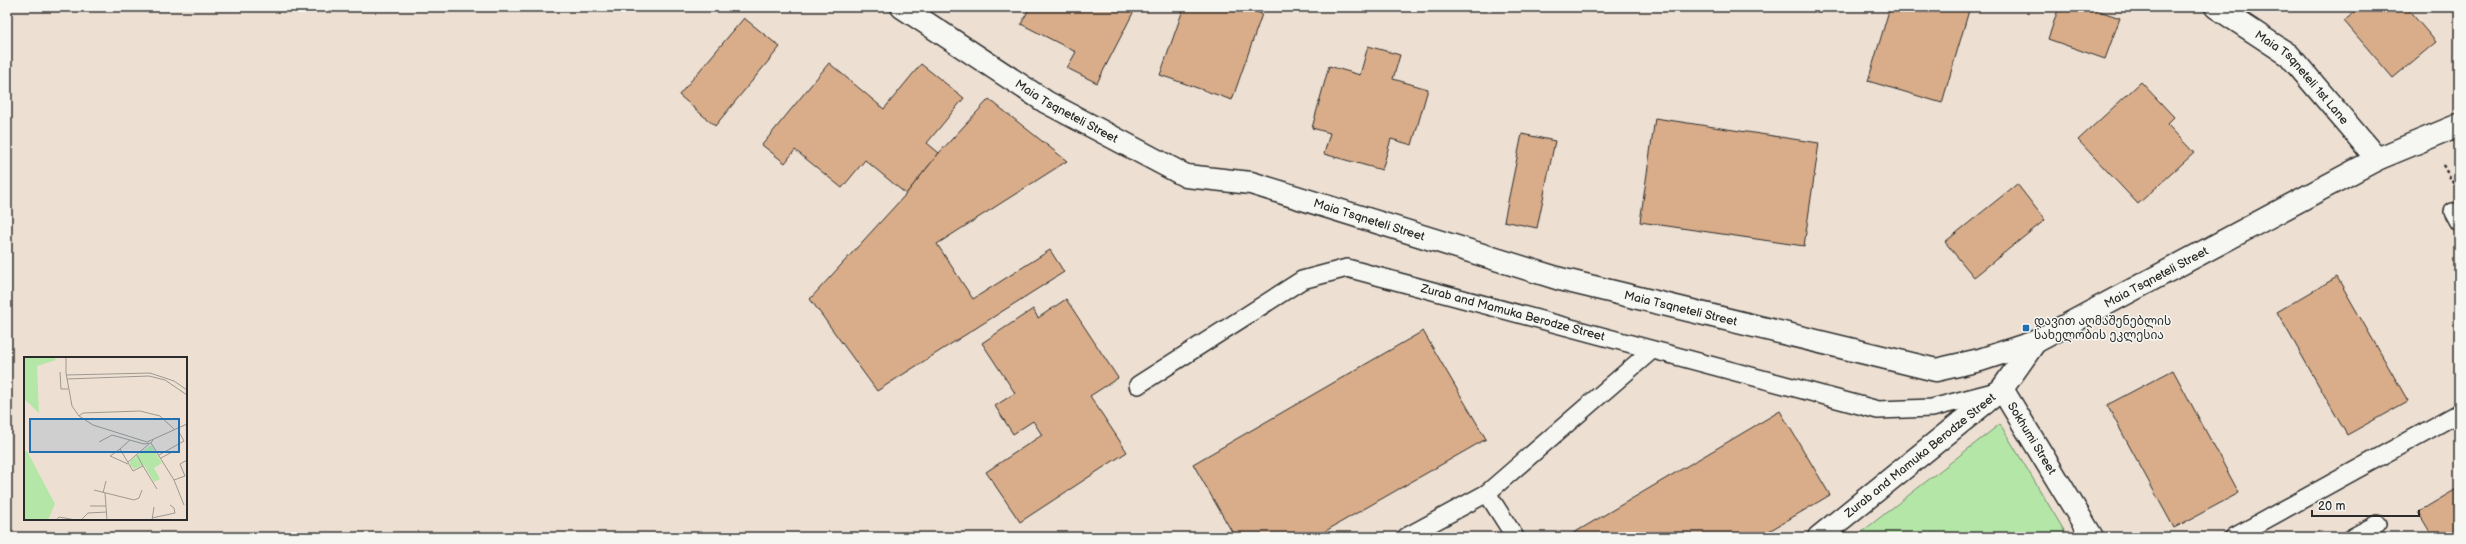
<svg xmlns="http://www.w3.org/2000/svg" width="2466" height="544" font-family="'Balsamiq Sans','Noto Sans Georgian',sans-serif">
<rect width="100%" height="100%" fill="#ede0d3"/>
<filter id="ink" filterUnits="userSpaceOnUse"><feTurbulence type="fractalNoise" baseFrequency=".025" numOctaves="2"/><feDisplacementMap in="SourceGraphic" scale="8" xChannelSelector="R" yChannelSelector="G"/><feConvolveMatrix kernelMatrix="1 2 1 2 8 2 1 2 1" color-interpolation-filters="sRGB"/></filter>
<g filter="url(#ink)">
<path fill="#b4e7a7" stroke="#708969" d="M2000 424 2068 537H1855Z"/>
<g fill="#d9ad8a" stroke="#2b2b2b">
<path d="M1030 7H1136L1097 83 1067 68 1076 52 1021 24Z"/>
<path d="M1184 7H1241L1262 14 1232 100 1160 75Z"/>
<path d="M1890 7H1970L1942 103 1868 81Z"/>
<path d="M2059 7H2087L2120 18 2105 59 2048 39Z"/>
<path d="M2361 7H2406L2436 42 2393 78 2344 21Z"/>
<path d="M744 18 780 47 715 126 679 95Z"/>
<path d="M1368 46 1400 55 1393 79 1428 89 1412 145 1391 139 1382 170 1324 154 1330 133 1312 128 1329 66 1360 75Z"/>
<path d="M829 63 884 109 921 64 964 98 927 143 939 153 906 194 865 160 842 188 795 150 785 163 762 145Z"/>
<path d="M2141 82 2174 117 2167 124 2194 153 2138 204 2078 140Z"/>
<path d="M989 99 1067 161 937 244 973 299 1050 250 1064 272 877 391 810 299 906 194 939 153Z"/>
<path d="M1655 118 1819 143 1804 246 1640 222Z"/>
<path d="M1522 134 1555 141 1537 228 1504 221Z"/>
<path d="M2017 184 2045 220 1974 277 1945 242Z"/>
<path d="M2337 277 2408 401 2347 435 2277 312Z"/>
<path d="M1066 299 1118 378 1090 396 1127 452 1020 522 986 472 1042 435 1033 421 1013 434 995 406 1015 393 982 343 1033 309 1038 318Z"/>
<path d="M1423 331 1486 439 1315 537H1235L1193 464Z"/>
<path d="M2173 370 2239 493 2174 528 2107 405Z"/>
<path d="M1780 411 1830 495 1759 537H1567Z"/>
<path d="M2458 488 2459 537H2433L2418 512Z"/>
</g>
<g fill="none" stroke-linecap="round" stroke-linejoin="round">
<g stroke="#2b2b2b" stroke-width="20">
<g id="service">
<path d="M2453 212 2459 223"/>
<path id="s1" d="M1138 385 1302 280 1347 268 1878 410 1932 408 1997 391"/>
<path d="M1406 537 1487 493"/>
<path d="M1515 537 1487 493 1652 350"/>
<path d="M2234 537 2459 413"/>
<path d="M2353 537 2377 524"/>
</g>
</g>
<g stroke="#2b2b2b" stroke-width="25">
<g id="minor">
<path id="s2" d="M902 7 1046 102 1186 176 1251 183 1560 279 1936 370 1980 360 2035 342 2377 159 2459 125"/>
<path id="s3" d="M2216 7 2289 55 2377 159"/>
<path id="s4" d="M2035 342 2002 389 2092 537"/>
<path id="s5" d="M1819 537 2002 389"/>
</g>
</g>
<path stroke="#2b2b2b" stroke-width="2.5" stroke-dasharray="3 3" stroke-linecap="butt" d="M2443 165 2454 185"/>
<use href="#service" stroke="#f6f6f2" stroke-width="17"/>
<use href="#minor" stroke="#f6f6f2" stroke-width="22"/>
</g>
</g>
<rect fill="#1f6fb2" stroke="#f6f6f2" stroke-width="1.5" x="2022" y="324" width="8" height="8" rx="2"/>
<g text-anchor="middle" stroke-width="3" stroke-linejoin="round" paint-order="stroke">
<g font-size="12" fill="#2b2b2b" stroke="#f6f6f2">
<text dy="4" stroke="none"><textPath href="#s3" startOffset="112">Maia Tsqneteli 1st Lane</textPath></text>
<text dy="4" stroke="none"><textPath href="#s2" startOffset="195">Maia Tsqneteli Street</textPath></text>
<text dy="4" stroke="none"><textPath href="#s2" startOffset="520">Maia Tsqneteli Street</textPath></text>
<text dy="4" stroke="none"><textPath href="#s2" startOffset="1347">Maia Tsqneteli Street</textPath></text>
<text dy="4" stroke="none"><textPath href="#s2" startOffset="844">Maia Tsqneteli Street</textPath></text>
<text dy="4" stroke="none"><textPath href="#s1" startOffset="413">Zurab and Mamuka Berodze Street</textPath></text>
<text dy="4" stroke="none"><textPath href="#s4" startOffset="115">Sokhumi Street</textPath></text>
<text dy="4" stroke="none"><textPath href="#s5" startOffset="130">Zurab and Mamuka Berodze Street</textPath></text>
</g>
<g font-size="12" fill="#2b2b2b" stroke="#f6f6f2" text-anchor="start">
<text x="2034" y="325">დავით აღმაშენებლის<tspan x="2034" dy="14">სახელობის ეკლესია</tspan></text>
</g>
</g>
<g transform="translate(24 357)">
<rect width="163" height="163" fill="#ede0d3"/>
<path d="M0 0H30L32 3 13 9 15 56 0 42ZM127 88 138 106 130 111 136 122 130 125 120 108 110 112 106 108V104ZM3 94 31 147 24 163H0V95Z" fill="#b4e7a7"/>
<path fill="none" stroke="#9f9890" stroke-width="1" d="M42 0V16L48 49 55 59 69 68 123 85 163 67M36 15 37 32H44M42 18 126 16 150 24 163 33M43 22 125 19 141 23 163 38M55 59 59 56 116 54 136 59 150 72M106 83 96 92 109 114 119 109 113 98M129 83 127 86 150 123 161 119 156 107 163 103M75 85 88 78 120 87 127 86M96 92 86 99 104 107M135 98 160 84 155 75M137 101 150 94M104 105 125 87M119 109 133 132M150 123 160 148M70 133 110 143 115 141 118 133M79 136 82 124M81 136 83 163M66 149H82M128 161 151 156 150 151 146 148M32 163 35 160 52 163M57 163 64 156 83 155M128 163 130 150"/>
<path fill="#1f6fb2" fill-opacity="0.15" stroke="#1f6fb2" stroke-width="2" d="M6 62H155V95H6Z"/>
<rect width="163" height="163" fill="none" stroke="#2b2b2b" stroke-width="2"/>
</g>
<rect width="2466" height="544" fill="none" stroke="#f6f6f2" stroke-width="24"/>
<rect x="12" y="12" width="2442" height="520" fill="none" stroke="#2b2b2b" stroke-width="1.5" filter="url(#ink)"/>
<path d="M2312 510v6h107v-6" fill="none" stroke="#2b2b2b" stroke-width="2"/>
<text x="2318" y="510" font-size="12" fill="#2b2b2b" stroke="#f6f6f2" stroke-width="3" paint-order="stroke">20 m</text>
</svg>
